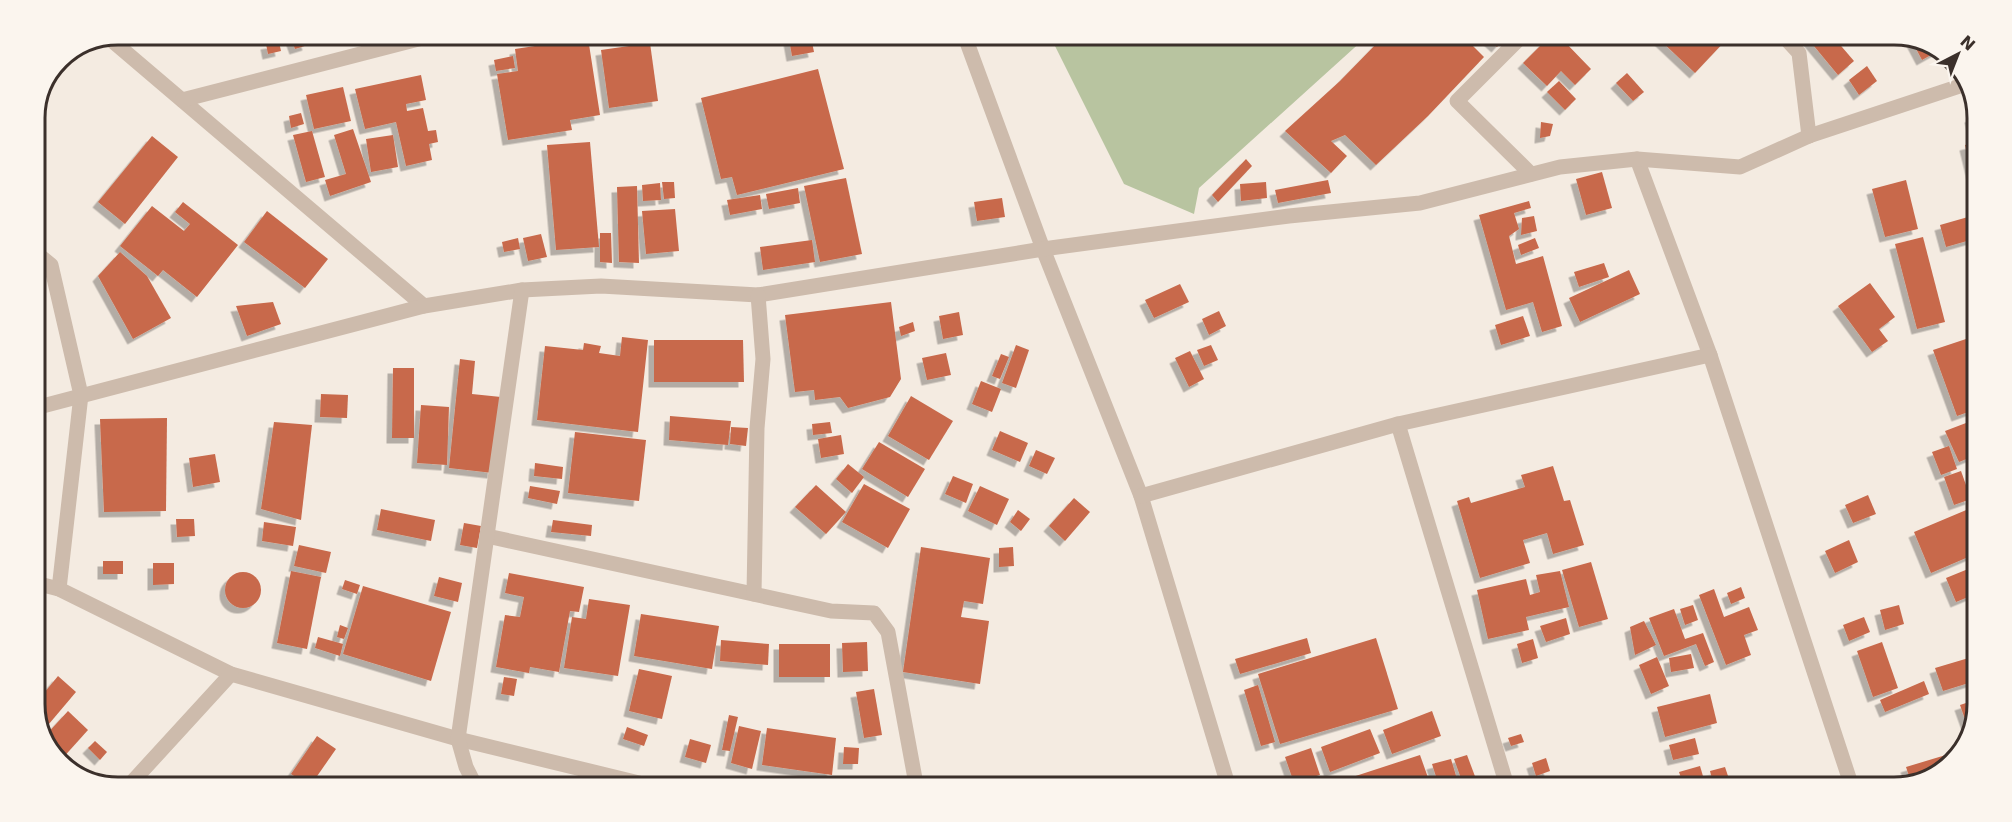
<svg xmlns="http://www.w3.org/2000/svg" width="2012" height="822" font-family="'DejaVu Sans',sans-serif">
<defs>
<filter id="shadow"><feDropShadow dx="-5.5" dy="5.5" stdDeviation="0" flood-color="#0004"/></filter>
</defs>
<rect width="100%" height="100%" fill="#f4ebe1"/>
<path fill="#b8c4a0" d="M1051 38 1364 39 1199 188 1194 214 1124 184Z"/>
<g fill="#c8694b" filter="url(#shadow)">
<path d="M290 35H305L308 45 295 49Z"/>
<path d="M803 37H811L814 52 792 56 789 39Z"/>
<path d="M588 38 600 115 570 120 572 130 508 140 497 74 518 71 515 49Z"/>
<path d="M1381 39H1466L1484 57 1428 116 1376 165 1345 135 1331 141 1347 156 1331 173 1285 131 1340 81Z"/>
<path d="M1488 39H1504L1497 47Z"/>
<path d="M1547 39H1562L1591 69 1575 85 1561 71 1547 86 1523 63Z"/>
<path d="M1660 40H1726L1695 73Z"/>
<path d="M1809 40H1836L1854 61 1838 75Z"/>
<path d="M1912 41H1926L1938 51 1922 60Z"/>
<path d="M279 42 281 51 268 54 266 44Z"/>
<path d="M650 43 658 101 609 108 601 50Z"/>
<path d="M513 56 515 68 496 71 494 60Z"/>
<path d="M1867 66 1877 81 1859 95 1849 80Z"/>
<path d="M818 69 844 169 737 195 732 177 721 179 701 98Z"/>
<path d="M1627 73 1644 92 1633 101 1616 83Z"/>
<path d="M421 75 426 100 406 104 407 111 423 108 428 131 436 130 438 142 429 144 432 160 406 166 396 122 365 129 355 89Z"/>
<path d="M1559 81 1576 99 1565 110 1547 92Z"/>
<path d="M343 87 351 121 314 129 306 95Z"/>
<path d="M301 113 304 124 291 128 289 116Z"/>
<path d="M1977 115V142H1976L1970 117Z"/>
<path d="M1541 122 1553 124 1550 136 1540 138Z"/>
<path d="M353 129 371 182 330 196 325 180 346 174 334 135Z"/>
<path d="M312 131 325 177 306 182 293 135Z"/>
<path d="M393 135 398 167 371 172 366 139Z"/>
<path d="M152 136 178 157 125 224 98 202Z"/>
<path d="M590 142 599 247 556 250 547 145Z"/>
<path d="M1977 142V190L1976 191 1965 145Z"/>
<path d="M1246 159 1252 166 1218 202 1212 195Z"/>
<path d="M1602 172 1612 208 1586 215 1576 179Z"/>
<path d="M846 178 862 254 820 262 804 186Z"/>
<path d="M1328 180 1331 193 1278 203 1275 190Z"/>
<path d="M1906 180 1918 229 1885 237 1872 189Z"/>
<path d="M662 182H674L675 198 664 199Z"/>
<path d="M1266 182 1267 198 1241 201 1240 184Z"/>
<path d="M660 183 661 200 643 201 642 185Z"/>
<path d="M637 186 639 263 619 262 617 187Z"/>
<path d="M798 188 800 203 769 209 766 194Z"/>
<path d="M760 195 762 209 730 215 727 200Z"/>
<path d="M1002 198 1005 217 977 221 974 202Z"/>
<path d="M1529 201 1531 208 1514 213 1519 229 1509 236 1516 264 1543 256 1562 326 1542 332 1533 302 1506 310 1479 215Z"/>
<path d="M183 202 238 245 197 297 163 270 158 276 120 246 152 206 184 231 190 224 175 212Z"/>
<path d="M675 209 679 251 646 254 642 211Z"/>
<path d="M267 211 328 259 305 288 244 242Z"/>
<path d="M1534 216 1537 231 1521 235 1522 218Z"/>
<path d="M1968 217 1974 239 1946 247 1940 225Z"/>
<path d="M600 233H611L612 263 600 262Z"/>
<path d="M541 234 547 257 528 261 523 238Z"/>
<path d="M1923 237 1945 322 1917 329 1895 244Z"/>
<path d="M518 238 520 249 504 252 502 242Z"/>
<path d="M1535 238 1539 248 1521 255 1518 245Z"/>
<path d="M812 240 815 262 763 270 760 247Z"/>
<path d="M120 252 147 276 171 318 133 339 98 276Z"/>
<path d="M1604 263 1609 277 1579 287 1574 272Z"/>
<path d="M1629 270 1640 294 1580 322 1569 298Z"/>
<path d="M1870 283 1895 317 1879 329 1888 341 1872 352 1838 306Z"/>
<path d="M1180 284 1189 302 1154 318 1145 300Z"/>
<path d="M273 302 281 324 247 336 236 306Z"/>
<path d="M891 302 901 379 890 397 848 408 840 397 815 400 814 390 795 392 785 315Z"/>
<path d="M1219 311 1226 326 1209 335 1202 319Z"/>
<path d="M959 312 963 335 943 339 939 316Z"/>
<path d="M1523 316 1530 336 1501 345 1495 325Z"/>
<path d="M913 322 915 331 901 336 899 327Z"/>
<path d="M1975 336 1974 410 1957 416 1933 350Z"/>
<path d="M622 337 648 340 638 432 537 420 545 346 583 350 584 343 601 346 599 353 620 356Z"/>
<path d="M654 340H743L744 382H654Z"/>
<path d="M1016 345 1029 350 1016 388 1002 383Z"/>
<path d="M1211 345 1218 360 1204 366 1197 350Z"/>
<path d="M1190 351 1204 379 1189 387 1175 358Z"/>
<path d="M946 353 951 375 927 380 922 358Z"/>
<path d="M1001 354 1009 357 1000 379 992 376Z"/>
<path d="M460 359 475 361 472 394 501 397 493 473 449 468Z"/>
<path d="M393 368H414V438H392Z"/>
<path d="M981 381 1001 389 992 412 972 404Z"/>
<path d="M321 394 348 395 347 418 320 417Z"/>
<path d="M911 396 953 421 929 460 888 436Z"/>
<path d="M421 405 449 407 447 465 417 463Z"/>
<path d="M670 416 731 421 728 445 669 440Z"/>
<path d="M167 418 166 511 104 512 100 419Z"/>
<path d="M274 422 312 425 301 520 261 509Z"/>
<path d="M830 422 832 433 813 435 812 424Z"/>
<path d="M1966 423 1974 441V456L1959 462 1945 431Z"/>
<path d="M731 427 748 428 746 446 730 444Z"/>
<path d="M1000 431 1028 443 1020 462 992 450Z"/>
<path d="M575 432 646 440 639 501 568 493Z"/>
<path d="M841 435 844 454 821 458 818 439Z"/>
<path d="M879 442 925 469 908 497 862 469Z"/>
<path d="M1949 446 1957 469 1941 475 1932 452Z"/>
<path d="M1036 450 1055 458 1047 474 1029 466Z"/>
<path d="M215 454 220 482 193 487 189 458Z"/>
<path d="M535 463 563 467 562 479 534 476Z"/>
<path d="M848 464 864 477 852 493 836 479Z"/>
<path d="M1553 466 1564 501 1570 500 1584 545 1553 554 1547 533 1523 540 1530 563 1480 578 1457 501 1469 497 1471 503 1525 487 1521 475Z"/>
<path d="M1961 471 1971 499 1954 505 1944 477Z"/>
<path d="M953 476 973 484 966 503 945 494Z"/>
<path d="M864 484 910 509 888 548 842 522Z"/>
<path d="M816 485 846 512 826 534 795 507Z"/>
<path d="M530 486 560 491 557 504 528 498Z"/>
<path d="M980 486 1009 499 997 525 968 511Z"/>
<path d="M1868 495 1876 514 1853 523 1845 505Z"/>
<path d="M1074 498 1090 512 1065 541 1049 526Z"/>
<path d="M1971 508 1973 514V555L1931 573 1914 532Z"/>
<path d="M381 509 435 520 431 541 377 530Z"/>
<path d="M1018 510 1030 519 1021 531 1010 522Z"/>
<path d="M176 519H194L195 536 177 537Z"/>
<path d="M553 520 592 525 591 536 551 532Z"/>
<path d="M264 522 296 527 293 546 262 541Z"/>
<path d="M464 523 481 526 477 548 460 545Z"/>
<path d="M1849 540 1858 562 1835 573 1825 551Z"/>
<path d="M299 545 331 552 326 573 294 566Z"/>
<path d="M921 547 990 558 983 604 964 601 961 617 989 621 980 684 903 672Z"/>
<path d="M1013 547 1014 566 999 567V548Z"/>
<rect x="103" y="561" width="20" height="13"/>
<path d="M1591 562 1608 619 1579 627 1562 570Z"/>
<path d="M153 563H174V584L153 585Z"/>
<path d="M1973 567V595L1956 602 1946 578Z"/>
<path d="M291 571 321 577 307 649 277 643Z"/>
<path d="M1560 571 1569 607 1526 617 1529 630 1488 639 1477 590 1526 579 1530 595 1540 592 1536 575Z"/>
<circle cx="243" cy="590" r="18"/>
<path d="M509 573 584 587 579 612 570 611 559 672 530 667 529 673 496 667 505 615 520 617 524 597 505 593Z"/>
<path d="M439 577 462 583 458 602 434 596Z"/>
<path d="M345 580 360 585 357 594 342 589Z"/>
<path d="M363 586 451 612 431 681 343 654Z"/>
<path d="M1741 587 1745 598 1731 604 1727 593Z"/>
<path d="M1714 589 1724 617 1749 607 1758 630 1744 635 1751 655 1726 665 1699 595Z"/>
<path d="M589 599 630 605 618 676 564 668 572 617 586 619Z"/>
<path d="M1693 605 1698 620 1685 625 1680 609Z"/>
<path d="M1899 605 1904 624 1885 630 1880 610Z"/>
<path d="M1674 609 1685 639 1703 633 1714 662 1705 666 1696 644 1664 656 1649 618Z"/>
<path d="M641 614 719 626 712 669 634 656Z"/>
<path d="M1864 617 1870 632 1849 641 1843 625Z"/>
<path d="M1566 618 1570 634 1546 642 1540 626Z"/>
<path d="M1644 621 1656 645 1635 655 1630 627Z"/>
<path d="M340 625 348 628 344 639 337 637Z"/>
<path d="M318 637 343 644 340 656 315 648Z"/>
<path d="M1307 638 1311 653 1240 674 1235 659Z"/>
<path d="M1376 638 1398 709 1280 744 1258 674Z"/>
<path d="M1533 639 1538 658 1522 663 1517 644Z"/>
<path d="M721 640 769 644 768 665 720 661Z"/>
<path d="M867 642 868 671 843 672 842 643Z"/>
<path d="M1882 642 1898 688 1873 697 1857 651Z"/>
<rect x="779" y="644" width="51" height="33"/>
<path d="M1691 654 1694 668 1671 672 1669 658Z"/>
<path d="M1657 657 1669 686 1651 694 1639 665Z"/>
<path d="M1972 657V682L1943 691 1935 668Z"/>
<path d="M639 669 672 676 662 719 629 711Z"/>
<path d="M58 676 76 692 43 731 35 710V704Z"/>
<path d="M504 677 517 679 514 696 501 694Z"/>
<path d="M1924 681 1929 694 1885 712 1880 700Z"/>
<path d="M1258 685 1275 742 1261 746 1244 690Z"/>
<path d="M874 689 882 735 864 738 856 692Z"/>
<path d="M1710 694 1717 723 1665 737 1657 707Z"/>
<path d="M1972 701 1971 736 1960 705Z"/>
<path d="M68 711 88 730 60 761 52 754 45 736Z"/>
<path d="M1432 711 1441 736 1392 754 1383 730Z"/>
<path d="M729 715 738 717 730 751 722 750Z"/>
<path d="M739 726 761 731 752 769 731 763Z"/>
<path d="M627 727 648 735 644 746 623 739Z"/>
<path d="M767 728 836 738 832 775 762 765Z"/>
<path d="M1370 729 1380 753 1330 772 1321 747Z"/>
<path d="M1521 734 1524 742 1511 746 1508 738Z"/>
<path d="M317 736 336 749 313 782H303L291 774Z"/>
<path d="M1695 738 1699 754 1673 760 1669 745Z"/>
<path d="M690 739 711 745 706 763 685 757Z"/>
<path d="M95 741 107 752 100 760 88 748Z"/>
<path d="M844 747 859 748 858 764H843Z"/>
<path d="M1311 748 1320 775 1294 783 1285 757Z"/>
<path d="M1959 751 1941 773 1911 782 1906 767Z"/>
<path d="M1420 755 1431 786H1328V785Z"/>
<path d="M1467 755 1476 779 1463 784 1454 759Z"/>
<path d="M1546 758 1550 771 1536 776 1532 763Z"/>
<path d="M1451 759 1459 786H1439L1432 764Z"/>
<path d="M1700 766 1705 783 1693 787H1684L1679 772Z"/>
<path d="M1725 767 1729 779 1713 783 1710 771Z"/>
</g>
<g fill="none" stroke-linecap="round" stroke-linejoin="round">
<g stroke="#cdbbac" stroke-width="15">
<path d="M965 37 1043 249 1141 496 1228 785"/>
<path d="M109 38 424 306"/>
<path d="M1519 39 1457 101 1531 174"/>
<path d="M1787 40 1799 53 1809 136"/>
<path d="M182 100 430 36"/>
<path d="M1637 159 1710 355 1852 787"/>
<path d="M35 252 51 265 81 395 59 589"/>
<path d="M35 408 424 306 522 290 601 286 758 295 1043 249 1289 216 1420 203 1560 167 1637 159 1740 167 1809 136 1966 84"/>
<path d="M1398 424 1507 786"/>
<path d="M1141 496 1398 424 1710 355"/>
<path d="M487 536 831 611 874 613 888 632 916 784"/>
<path d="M35 583 59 589 231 674 458 739 639 783"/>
<path d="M754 594 757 428 763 359 758 295"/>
<path d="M133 781 231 674"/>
<path d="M474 783 466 767 458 739 522 290"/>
</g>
</g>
<path d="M0 0H2012V822H0ZM118 45H1894A73 73 0 0 1 1967 118V704A73 73 0 0 1 1894 777H118A73 73 0 0 1 45 704V118A73 73 0 0 1 118 45Z" fill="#fbf5ee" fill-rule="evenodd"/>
<path fill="none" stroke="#3b302b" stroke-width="3" d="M118 45H1894A73 73 0 0 1 1967 118V704A73 73 0 0 1 1894 777H118A73 73 0 0 1 45 704V118A73 73 0 0 1 118 45Z"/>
<g transform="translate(1958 54) rotate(42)" stroke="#fbf5ee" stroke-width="4.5" paint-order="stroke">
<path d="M0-4.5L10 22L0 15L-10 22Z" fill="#3b302b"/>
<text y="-9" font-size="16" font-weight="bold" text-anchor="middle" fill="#3b302b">N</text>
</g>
</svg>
